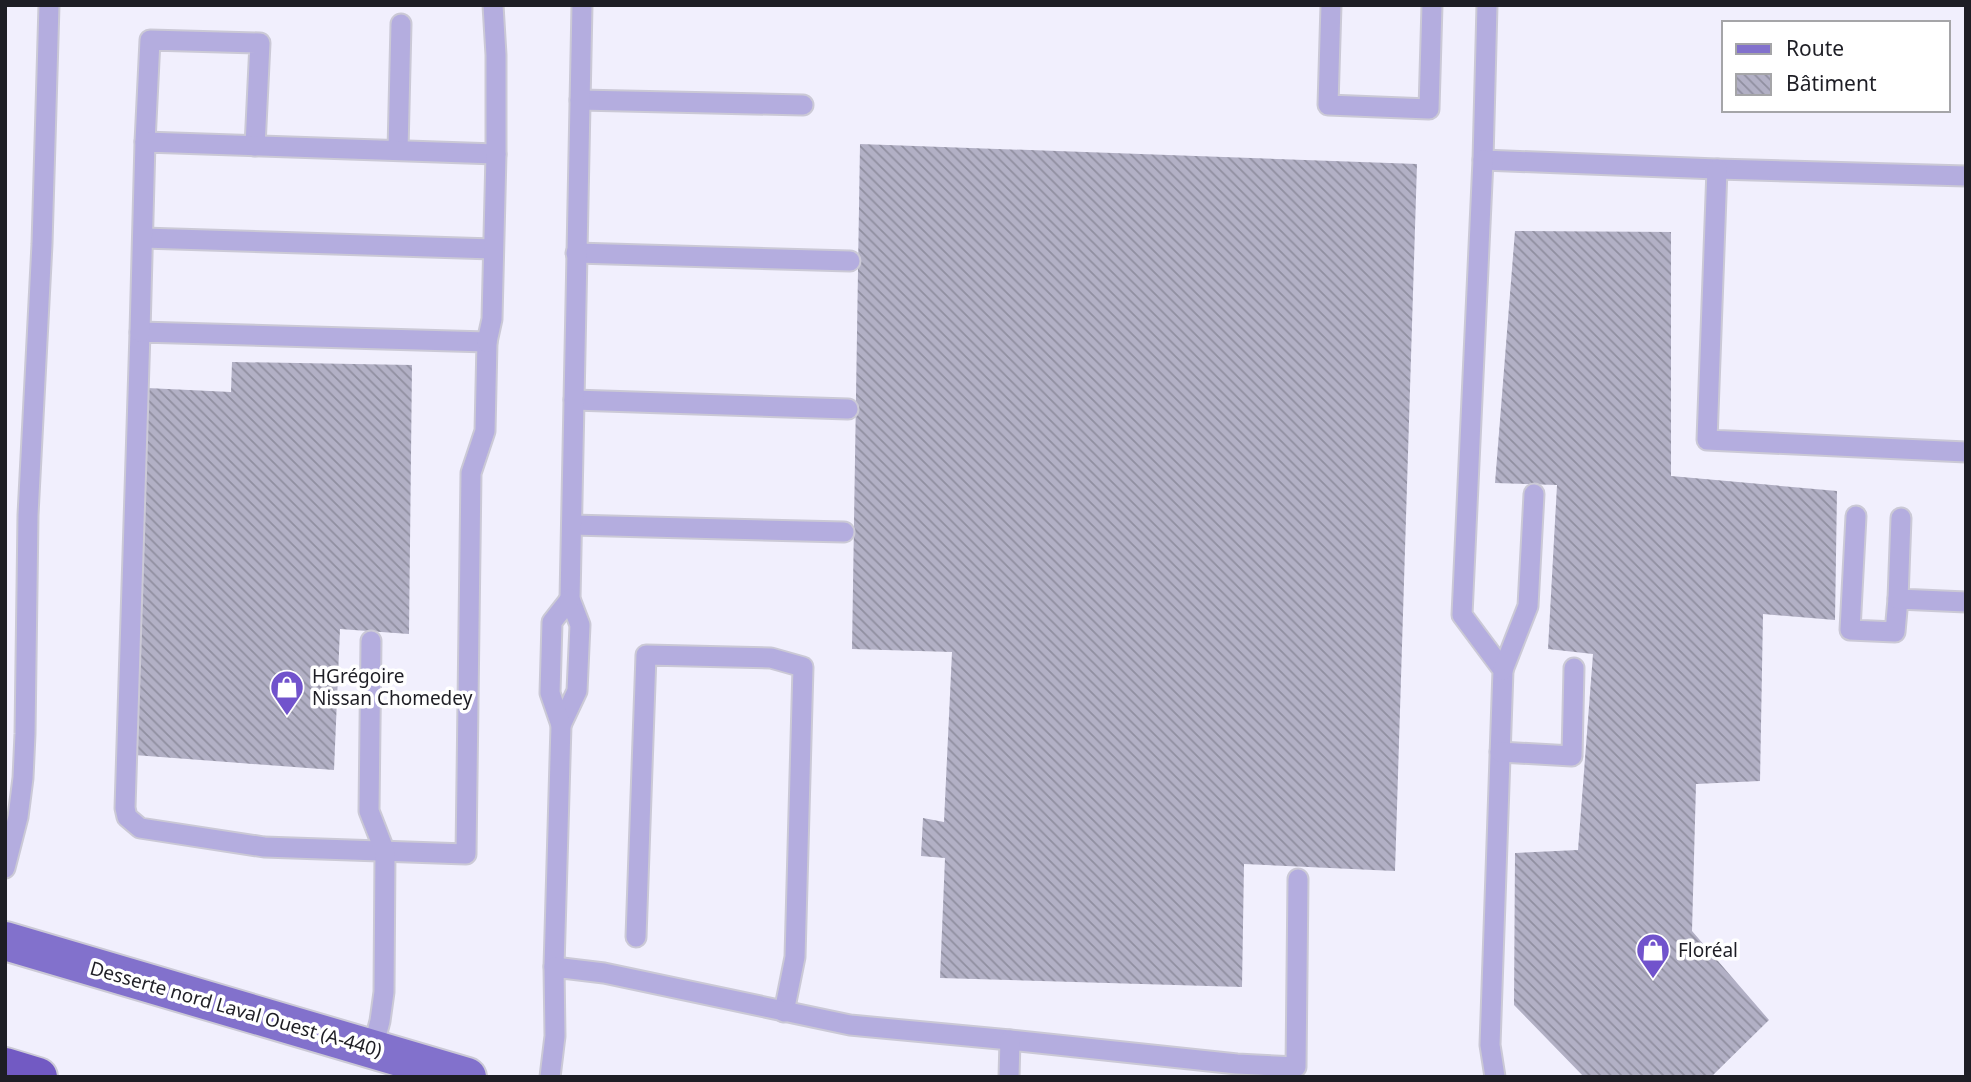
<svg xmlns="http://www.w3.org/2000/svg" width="1971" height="1082" font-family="'Noto Sans',sans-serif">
<defs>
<pattern id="building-back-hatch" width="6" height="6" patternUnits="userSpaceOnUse" patternTransform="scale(1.75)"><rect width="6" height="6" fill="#b2b0c5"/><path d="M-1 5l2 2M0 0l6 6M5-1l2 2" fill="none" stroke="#908fa0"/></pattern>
</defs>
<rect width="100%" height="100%" fill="#f1effd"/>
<g fill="url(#building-back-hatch)">
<path d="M860 144 1417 164 1395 871 1244 864 1242 987 940 978 945 858 921 856 923 818 944 822 952 652 852 649Z"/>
<path d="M1515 231 1671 232V476L1837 491 1835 620 1763 614 1760 781 1696 784 1692 931 1769 1020 1711 1077H1584L1514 1005 1515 853 1578 850 1593 654 1548 649 1557 485 1495 483Z"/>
<path d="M232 362 412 365 409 634 340 629 334 770 134 755 147 388 231 392Z"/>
</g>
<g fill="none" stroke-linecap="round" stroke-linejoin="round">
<g stroke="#cbc9d6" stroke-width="23">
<g id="lane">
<path d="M1331 5 1328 105 1429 109 1432 5"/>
<path d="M1487 5 1483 160 1717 169 1966 176"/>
<path d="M580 100 803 105"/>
<path d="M145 142 150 40 260 43 255 146"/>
<path d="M398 150 401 24"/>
<path d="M1483 160 1462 615 1503 670 1490 1045 1495 1077"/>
<path d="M1717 169 1707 440 1966 452"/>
<path d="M143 238 493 249"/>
<path d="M576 253 850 261"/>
<path d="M140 332 487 342 485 431 471 473 466 854 264 847 140 828 127 817 125 808Z"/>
<path d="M140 332 145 142 496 154"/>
<path d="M487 342 492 319 496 154V55L493 5"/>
<path d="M574 400 848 409"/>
<path d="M1856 516 1850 630 1895 632 1898 599"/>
<path d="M1901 518 1898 599 1966 602"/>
<path d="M572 525 844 532"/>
<path d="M371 641 369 811 385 852 384 992 380 1021 373 1048"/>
<path d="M1503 670 1528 606 1534 494"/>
<path d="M561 725 577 691 580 625 570 599 582 5"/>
<path d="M1500 752 1572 756 1574 668"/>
<path d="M5 868 18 817 23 778 25 734 28 515 42 244 49 5"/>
<path d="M636 937 646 655 771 658 803 667 795 957 784 1012"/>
<path d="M554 967 561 725 550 693 552 622 570 599"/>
<path d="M550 1077 555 1036 554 967 604 973 850 1025 1010 1040 1237 1064 1296 1067 1298 879"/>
<path d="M1009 1077 1010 1040"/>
</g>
</g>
<g stroke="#cbc9d6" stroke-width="42">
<path id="primary" d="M5 941 467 1077"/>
</g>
<g stroke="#cbc9d6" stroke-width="42">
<path id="highway" d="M5 1067 38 1077"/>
</g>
<use href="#lane" stroke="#b4addf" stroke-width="19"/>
<use href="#primary" stroke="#8271cc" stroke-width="38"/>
<use href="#highway" stroke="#725ac3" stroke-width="38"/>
</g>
<defs>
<g id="shop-pin" transform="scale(1.75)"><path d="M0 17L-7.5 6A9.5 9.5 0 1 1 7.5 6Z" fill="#7153cc" stroke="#fff"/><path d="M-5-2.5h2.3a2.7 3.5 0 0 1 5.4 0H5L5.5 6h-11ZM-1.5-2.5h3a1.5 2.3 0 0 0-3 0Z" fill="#fff"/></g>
</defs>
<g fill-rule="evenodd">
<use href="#shop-pin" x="287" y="687"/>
<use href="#shop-pin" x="1653" y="950"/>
</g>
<g text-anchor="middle" stroke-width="7" stroke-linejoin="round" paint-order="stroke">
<g font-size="19" fill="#1e1e25" stroke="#fff" text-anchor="start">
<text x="312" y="683">HGrégoire<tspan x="312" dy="22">Nissan Chomedey</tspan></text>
<text x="1678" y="957">Floréal</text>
</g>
<g font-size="19" fill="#1e1e25" stroke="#fff">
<text transform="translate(236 1009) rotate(16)" y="7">Desserte nord Laval Ouest (A-440)</text>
</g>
</g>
<rect width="1971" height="1082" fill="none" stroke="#1e1e25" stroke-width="14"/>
<rect x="1722" y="21" width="228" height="91" fill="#ffffff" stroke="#a5a5a8" stroke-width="2"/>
<rect x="1736" y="44" width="35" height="10" fill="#8271cc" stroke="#a5a5a8" stroke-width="2"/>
<text x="1786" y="56" font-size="21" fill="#1e1e25">Route</text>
<rect x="1736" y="74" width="35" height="21" fill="url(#building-back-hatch)" stroke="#a5a5a8" stroke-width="2"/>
<text x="1786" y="91" font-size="21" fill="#1e1e25">Bâtiment</text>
</svg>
